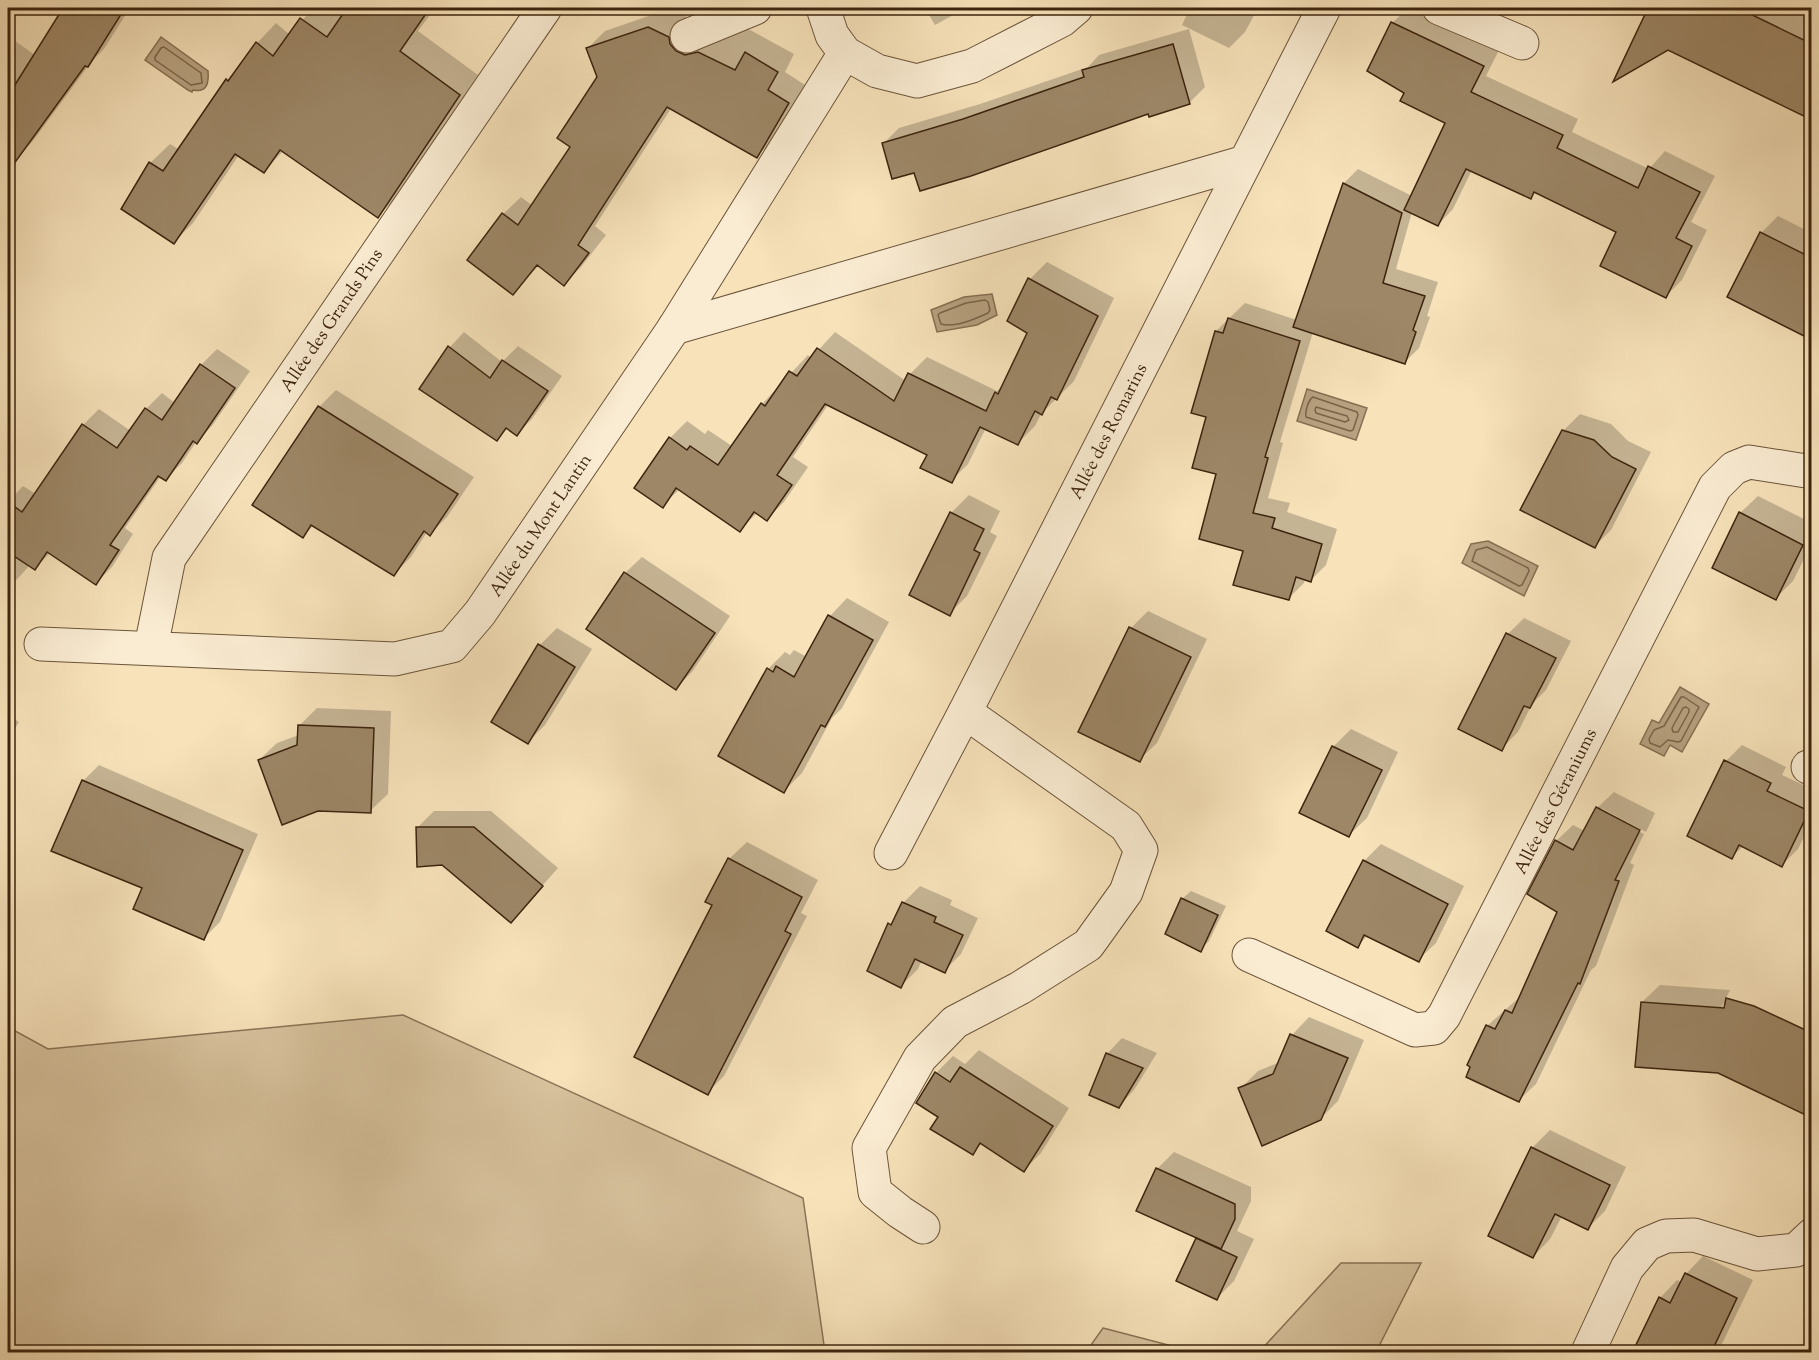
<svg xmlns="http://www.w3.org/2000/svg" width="1819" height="1360" font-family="'Sorts Mill Goudy',serif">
<rect width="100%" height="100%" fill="#f7e2ba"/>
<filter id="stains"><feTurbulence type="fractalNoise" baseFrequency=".00333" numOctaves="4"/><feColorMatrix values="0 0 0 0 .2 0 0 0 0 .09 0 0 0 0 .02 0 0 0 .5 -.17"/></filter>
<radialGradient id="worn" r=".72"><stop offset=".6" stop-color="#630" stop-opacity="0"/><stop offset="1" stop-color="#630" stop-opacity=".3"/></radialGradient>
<g fill="#d7c29d" stroke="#8a7356" stroke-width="1.5">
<path d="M403 1015 803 1198 825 1352H8V1027L48 1049Z"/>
<path d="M1341 1263H1421L1376 1352H1259Z"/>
<path d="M1103 1328 1195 1352H1086Z"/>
</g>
<g fill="#b7a180" stroke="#866f52" stroke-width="1.5">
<path d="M161 37 208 71C209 83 207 93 193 90L192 92 188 90 145 60Z"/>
<path d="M992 294 997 315 977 325 937 332 931 310 964 297Z"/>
<path d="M1307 389 1367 408 1356 440 1297 421Z"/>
<path d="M1488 541 1538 566 1524 596 1462 563 1471 544Z"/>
<path d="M1680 687 1709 704 1682 752 1670 745 1664 756 1640 744 1652 720 1659 723Z"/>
</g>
<g fill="#0003">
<path d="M65 8H130L104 49 92 61 32 142 16 159 8 153V36L35 55Z"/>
<path d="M313 8H435L418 31 478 75 397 197 378 216 283 151 264 171 239 155 193 223 174 242 150 163 170 144 180 150 228 80 257 43 276 23 290 35Z"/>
<path d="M650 8H694L686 15V25H741L794 54 785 72 805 85 775 139 757 156 672 107 595 226 606 235 581 267 564 284 539 265 513 293 503 214 521 197 533 206 572 147 598 77 588 48 605 31 660 12Z"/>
<path d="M925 8H966L935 25Z"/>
<path d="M1190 8H1258L1245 32 1229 48 1182 25Z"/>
<path d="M1408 8 1499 50 1486 76 1578 119 1572 132 1649 169 1665 151 1715 176 1691 222 1707 230 1682 280 1666 296 1618 231 1537 191 1530 198 1472 170 1453 209 1438 225 1412 212 1396 269 1438 282 1427 316 1430 317 1419 348 1405 362 1313 332 1280 442 1283 443 1268 498 1290 503 1287 512 1337 529 1326 565 1310 581 1305 579 1304 583 1288 599 1245 550 1218 473 1208 416 1193 412 1216 331 1245 303 1297 320 1344 183 1358 169 1412 196 1447 122 1406 93 1392 23Z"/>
<path d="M1649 8H1786L1812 20V115L1668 48 1616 78Z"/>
<path d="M1189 29 1205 87 1190 102 1150 115 1149 113 915 171 883 144 899 128 980 104 1088 67 1099 55Z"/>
<path d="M1778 216 1812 233V327L1729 296 1762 232Z"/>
<path d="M1047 262 1114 298 1074 381 1041 414 1035 426 1018 443 986 428 968 464 951 481 929 455 828 405 793 457 808 467 784 502 767 519 758 512 740 530 680 489 662 506 636 487 670 438 687 421 705 434 708 430 732 446 762 404 808 355 811 358 835 332 906 381 910 374 927 357 997 391 1004 384 1029 333 1009 321 1030 279Z"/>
<path d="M464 332 502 362 518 346 562 376 532 419 517 434 508 428 497 439 421 388 450 347Z"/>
<path d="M217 349 250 371 212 426 196 442 182 463 166 479 161 476 125 528 133 534 112 567 96 583 50 553 35 568 30 565 11 586 8 584V502L23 486 36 494 83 425 99 409 131 431 146 409 162 393 175 403 201 365Z"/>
<path d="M336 390 474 477 447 517 430 534 427 532 411 557 394 574 314 525 303 536 319 407Z"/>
<path d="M1580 414 1611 424 1628 441 1651 452 1611 530 1594 547 1563 431Z"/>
<path d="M969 495 1000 511 990 532 997 536 967 596 949 614 911 594 951 513Z"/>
<path d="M1758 496 1812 523V543L1793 581 1776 598 1740 513Z"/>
<path d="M642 557 730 616 692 672 676 688 625 573Z"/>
<path d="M847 598 889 622 842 708 832 718 802 773 784 791 768 669 785 652 790 655 794 650 807 657 830 616Z"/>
<path d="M1148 611 1207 639 1157 743 1139 760 1131 628Z"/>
<path d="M1524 618 1571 641 1546 690 1532 704 1518 732 1501 749 1508 634Z"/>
<path d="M557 628 592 649 545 725 528 742 540 645Z"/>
<path d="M317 708 391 711 388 794 370 811 259 760 277 743 299 735V726Z"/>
<path d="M8 715 19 722 8 739Z"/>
<path d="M1351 729 1398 752 1367 818 1349 835 1301 813 1334 746Z"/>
<path d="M1742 745 1786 767 1782 775 1812 789V821L1798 849 1782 865 1743 846 1732 857 1689 835 1726 761Z"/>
<path d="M99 765 258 834 220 922 204 938 144 888 83 781Z"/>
<path d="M1614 792 1655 813 1646 832 1601 808V811L1644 834 1630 863 1634 865 1596 966 1591 970 1536 1084 1519 1100 1487 1026 1523 994 1559 911 1556 841 1573 825 1585 831 1597 808Z"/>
<path d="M434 811H491L558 868 511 921 417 828Z"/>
<path d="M747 842 818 880 801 913 807 916 724 1076 707 1093 714 905 729 859Z"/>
<path d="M1381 844 1464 886 1436 943 1418 960 1368 935 1358 946 1364 861Z"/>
<path d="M920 886 952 900 950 905 978 918 961 954 944 971 922 960 918 969 901 986 890 924 897 917 903 903Z"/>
<path d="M1191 891 1226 906 1209 941 1200 950 1182 899Z"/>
<path d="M1660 985 1730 990 1700 1051 1642 1002Z"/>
<path d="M1309 1017 1364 1040 1338 1101 1320 1119 1240 1089 1258 1071 1280 1062 1292 1035Z"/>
<path d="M1122 1038 1157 1053 1134 1090 1119 1106 1107 1054Z"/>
<path d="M979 1050 1069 1108 1041 1153 1024 1170 982 1143 972 1153 940 1116 936 1073 953 1056 965 1064Z"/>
<path d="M1550 1130 1626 1167 1605 1211 1587 1229 1562 1216 1550 1239 1533 1257 1532 1148Z"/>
<path d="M1174 1152 1251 1187V1201L1237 1231 1254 1239 1234 1281 1217 1298 1197 1239 1199 1237 1138 1210 1158 1168Z"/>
<path d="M1703 1256 1753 1280 1718 1352H1643L1660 1298 1677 1280 1682 1282 1686 1274Z"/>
</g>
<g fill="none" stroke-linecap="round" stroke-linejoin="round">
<g stroke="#7a6247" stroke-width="1.5">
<path d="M164 47 201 73 202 83 191 85 155 60V57L161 48Z"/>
<path d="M985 300 988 302 990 310 988 313C975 319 955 328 941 324L938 315 940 313 966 303Z"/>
<path d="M1313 397 1357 412 1358 415 1353 430 1350 431 1306 417C1305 412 1308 400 1313 397Z"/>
<path d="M1316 407 1347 416 1349 420 1345 422 1316 413 1315 410Z"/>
<path d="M1487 547 1528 568 1529 571 1522 585 1519 586 1472 561 1476 550Z"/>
<path d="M1681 697H1684L1699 707 1681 741 1678 742 1668 740 1660 747 1650 743 1649 739 1654 730 1664 726Z"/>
<path d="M1686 707 1689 709V712L1678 732H1673L1672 728 1683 708Z"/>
</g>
</g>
<g fill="#9d8767" stroke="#3c240e" stroke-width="1.5">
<path d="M63 8H125L88 67 85 66 8 172V96Z"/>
<path d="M347 8H430L400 51 460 95 378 218 280 150 264 173 235 154 174 244 121 209 149 162 163 171 226 79 228 81 256 42 273 56 300 18 327 37Z"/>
<path d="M1648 8H1738L1812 44V120L1668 50 1613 82Z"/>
<path d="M1391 22 1484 66 1471 92 1563 135 1557 148 1638 188 1648 166 1700 192 1676 238 1692 246 1666 298 1600 266 1616 232 1534 192 1531 199 1466 169 1438 226 1404 210 1445 123 1400 101 1404 93 1367 71Z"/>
<path d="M648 27 669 37 670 44 676 51 685 55 698 52 735 70 745 52 778 72 768 90 789 103 757 158 667 107 578 245 589 253 564 286 537 265 513 295 467 260 502 213 518 225 570 147 557 138 597 77 586 48Z"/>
<path d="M1173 44 1190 104 1149 117 1148 114 971 176 920 191 914 173 892 179 882 143 963 119 1084 77 1082 70Z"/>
<path d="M1343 183 1402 213 1383 283 1425 296 1413 330 1416 332 1405 364 1293 327Z"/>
<path d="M1760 232 1812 258V340L1727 297Z"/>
<path d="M1028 278 1098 316 1057 400 1051 397 1042 415 1035 411 1018 445 980 427 952 483 920 468 927 455 825 404 777 475 792 485 767 521 754 512 740 532 676 488 663 508 634 488 669 437 687 450 690 446 718 465 761 403 765 406 789 371 797 376 817 348 894 401 908 373 986 411 995 392 998 394 1027 333 1007 321Z"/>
<path d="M1228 318 1300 341 1265 457 1268 458 1253 513 1275 518 1272 528 1322 544 1311 582 1296 577 1289 600 1233 585 1243 551 1199 539 1216 474 1192 468 1206 417 1191 413 1215 331 1223 333Z"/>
<path d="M448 346 490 378 502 360 548 391 517 436 506 428 497 441 419 389Z"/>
<path d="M200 364 235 388 197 444 193 441 166 481 158 476 110 545 119 550 96 585 47 552 35 570 8 552V502L22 512 82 424 117 448 145 408 162 420Z"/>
<path d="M318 406 458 494 430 536 424 531 394 576 311 525 303 538 252 505Z"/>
<path d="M1562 430 1594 440 1612 457 1636 469 1595 548 1520 510Z"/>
<path d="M950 512 984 529 974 550 980 553 950 616 909 595Z"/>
<path d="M1739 512 1803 545 1776 600 1712 568Z"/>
<path d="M624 572 715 633 676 690 586 629Z"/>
<path d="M828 615 873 640 825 727 821 725 784 793 718 756 767 668 773 672 776 666 794 677Z"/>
<path d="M1129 627 1191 657 1140 762 1078 732Z"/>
<path d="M1506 633 1556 658 1530 708 1524 706 1502 751 1458 729Z"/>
<path d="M538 644 575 667 528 744 491 722Z"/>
<path d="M298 725 374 728 371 813 318 811 282 825 258 760 297 745Z"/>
<path d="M1332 746 1382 770 1349 837 1299 813Z"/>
<path d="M1724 760 1771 783 1767 791 1809 811 1782 867 1739 845 1732 859 1687 836Z"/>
<path d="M82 780 243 850 204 940 133 909 142 888 51 851Z"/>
<path d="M1596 807 1640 830 1615 880 1619 881 1580 984 1578 983 1519 1102 1466 1077 1470 1067 1467 1065 1486 1025 1495 1029 1505 1010 1512 1013 1557 912 1527 894 1555 840 1573 850Z"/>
<path d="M416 827H474L543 886 511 923 442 865 417 867Z"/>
<path d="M728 858 802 897 785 931 791 934 708 1095 634 1057 712 905 705 902Z"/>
<path d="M1363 860 1448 904 1419 962 1364 935 1358 948 1326 931Z"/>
<path d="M1181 898 1218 915 1201 952 1165 934Z"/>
<path d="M902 902 936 917 934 922 963 935 945 973 915 959 901 988 867 971 888 923 891 925Z"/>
<path d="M1726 998 1754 1006 1812 1033V1118L1718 1073 1635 1067 1641 1002 1724 1008Z"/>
<path d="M1290 1034 1348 1058 1321 1120 1262 1146 1238 1088 1273 1074Z"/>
<path d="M1106 1053 1143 1068 1119 1108 1089 1095Z"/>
<path d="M960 1067 1053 1126 1024 1172 980 1143 973 1155 930 1129 938 1117 916 1103 935 1072 950 1082Z"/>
<path d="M1531 1147 1610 1185 1588 1230 1555 1214 1533 1258 1488 1236Z"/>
<path d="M1156 1168 1235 1204V1219L1221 1249 1136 1211Z"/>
<path d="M1196 1238 1237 1257 1217 1300 1176 1281Z"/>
<path d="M1685 1273 1737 1298 1711 1353H1632L1659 1297 1670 1303Z"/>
</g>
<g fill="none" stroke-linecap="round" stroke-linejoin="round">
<g stroke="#6b5439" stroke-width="35">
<g id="minor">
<path d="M823 8 832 35 845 53 877 71 917 81 972 66 1062 20 1076 8"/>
<path d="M1439 8 1522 43"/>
<path d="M687 36 755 8"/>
<path d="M674 328 1245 162"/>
<path d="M41 644 395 659 452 646 480 613 674 328 845 53"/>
<path d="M151 647 169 558 545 8"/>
<path d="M1808 767H1812"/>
<path d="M891 853 965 712 1324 8"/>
<path d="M1249 955 1415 1030 1434 1028 1444 1016 1715 487 1734 468 1749 462 1806 471 1812 468"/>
<path d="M923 1227 900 1212 875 1192 869 1148 920 1058 955 1022 1020 988 1088 945 1126 892 1141 850 1126 826 965 712"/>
<path d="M1588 1352 1627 1268 1647 1244 1666 1236 1694 1235 1757 1254 1796 1250 1812 1235"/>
</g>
</g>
<use href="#minor" stroke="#faecd2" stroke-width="33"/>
</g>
<g text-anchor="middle" stroke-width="4.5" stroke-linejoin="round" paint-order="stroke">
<g font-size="18" fill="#3c240e" stroke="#faecd2">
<text transform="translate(331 320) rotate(-56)" y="6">Allée des Grands Pins</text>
<text transform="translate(1108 431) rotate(-63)" y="6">Allée des Romarins</text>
<text transform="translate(540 525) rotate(-56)" y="6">Allée du Mont Lantin</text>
<text transform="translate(1555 801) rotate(-63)" y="6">Allée des Géraniums</text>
</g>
</g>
<rect width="1819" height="1360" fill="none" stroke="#f7e2ba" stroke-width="30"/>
<rect x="9" y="9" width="1801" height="1342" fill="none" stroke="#3c240e" stroke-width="3"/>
<rect x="15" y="15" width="1789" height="1330" fill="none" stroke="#3c240e" stroke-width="1.5"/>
<rect width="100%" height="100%" filter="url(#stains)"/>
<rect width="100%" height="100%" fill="url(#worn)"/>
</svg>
